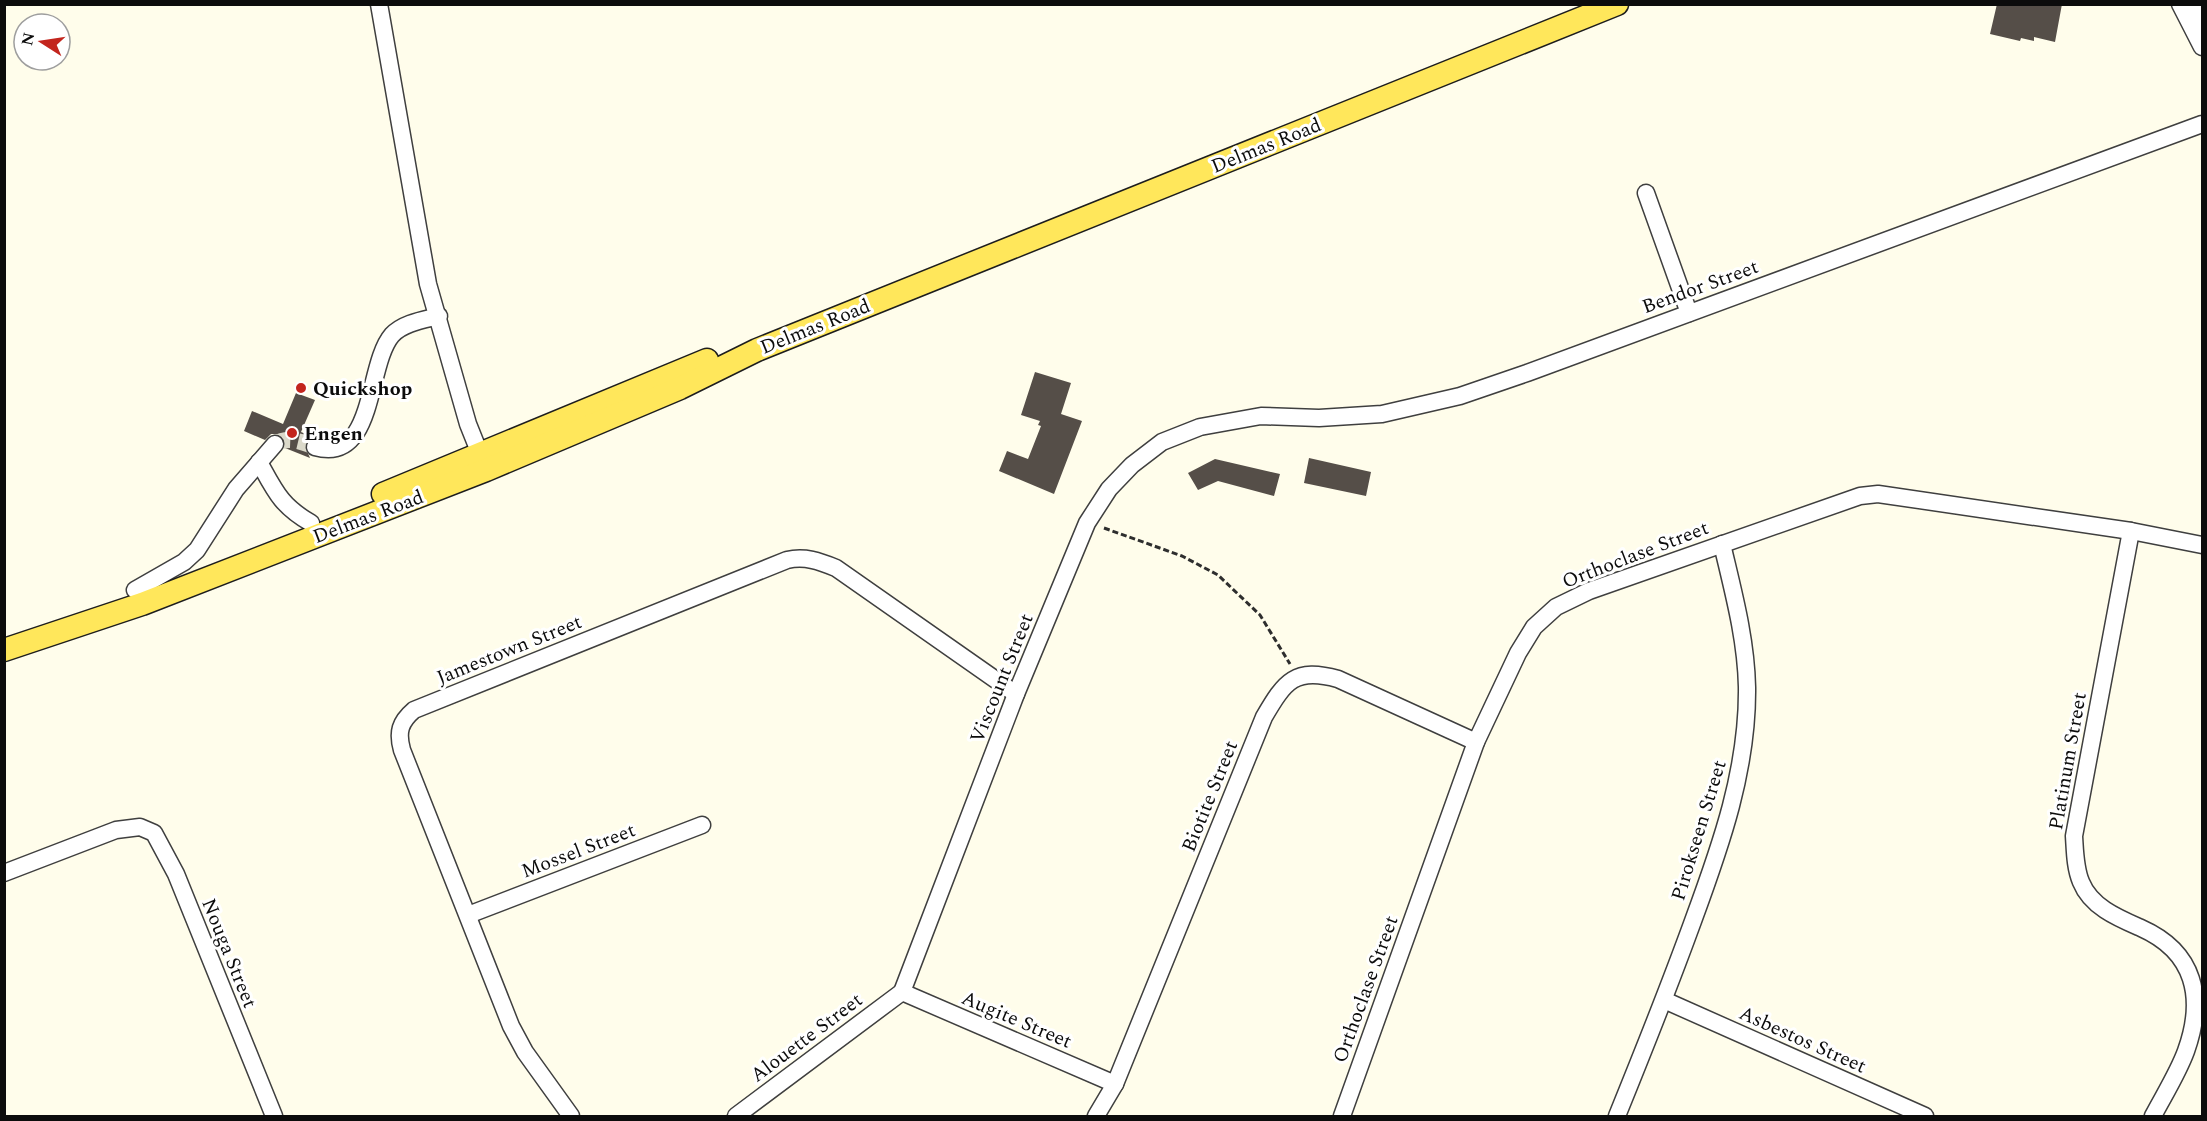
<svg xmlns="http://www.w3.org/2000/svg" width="2207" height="1121" font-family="Spectral,serif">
<rect width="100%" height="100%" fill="#fffdeb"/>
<g fill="#554e48">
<path d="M1997 4H2062L2055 42 2034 37V41L2021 38 2020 41 1990 34Z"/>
<path d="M1035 372 1071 383 1061 414 1082 421 1054 494 999 471 1007 451 1028 459 1041 426 1038 425 1040 421 1021 415Z"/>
<path d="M296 393 315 400 301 432 313 437 307 441 305 446 310 458 285 448V440L278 434H271L265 440 244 431 252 411 283 424Z"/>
<path d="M1309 458 1371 472 1366 496 1304 483Z"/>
<path d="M1215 459 1280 474 1274 496 1218 481 1198 490 1188 473Z"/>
</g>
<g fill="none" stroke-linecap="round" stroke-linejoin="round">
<path stroke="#dbd9ca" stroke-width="16" stroke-dasharray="16 8" stroke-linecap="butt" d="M275 444C288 436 302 442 315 447"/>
<g stroke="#3f3f3f" stroke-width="19">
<g id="minor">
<path d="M379 4 428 284 468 424 484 464"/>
<path d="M2180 4 2202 47"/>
<path d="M2196 4 2202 23"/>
<path d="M1646 193 1689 313"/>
<path d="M315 447C376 464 366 365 392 335 403 323 423 320 439 316"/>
<path d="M259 462C275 491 281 506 311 523"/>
<path d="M2131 531 2074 836C2075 851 2075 868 2081 882 2091 907 2118 918 2141 928 2195 952 2205 998 2186 1051 2178 1073 2164 1095 2153 1116"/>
<path d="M135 590 184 562 197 550 236 489 275 444"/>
<path d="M4 873 116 830 140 827 154 833 176 874 274 1116"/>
<path d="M468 915 702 825"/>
<path d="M902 992 1016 694 1087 523 1109 489 1132 465 1162 442 1200 427 1261 416 1319 418 1382 414 1460 396 1527 373 2202 124"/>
<path d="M902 992 1115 1084"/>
<path d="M1664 1000 1925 1116"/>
<path d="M571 1116 525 1052 511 1026 402 750C397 732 400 722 414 710L787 560C805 556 819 561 836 568L1016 694"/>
<path d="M736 1116 902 992"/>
<path d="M1096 1116 1115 1084 1264 717C1285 681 1295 667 1338 679L1476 742"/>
<path d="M1342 1116 1476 742 1518 653 1534 627 1556 607 1589 591 1860 496 1878 494 2131 531 2202 545"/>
<path d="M1617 1116C1643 1052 1669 987 1693 921 1721 845 1748 769 1747 687 1746 638 1733 591 1722 544"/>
</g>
</g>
<g stroke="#1d1d1d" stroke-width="25">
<g id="major">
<path d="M383 494 707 360"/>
<path d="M4 650 142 604 486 470 680 388 757 350 1617 4"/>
</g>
</g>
<path stroke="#2e2e2e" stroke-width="3" stroke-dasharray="6 3" stroke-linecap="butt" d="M1104 528 1182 556 1218 575 1260 615 1290 664"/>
<use href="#minor" stroke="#fff" stroke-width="16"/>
<use href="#major" stroke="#ffe75b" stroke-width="22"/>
</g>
<g fill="#c3251d" stroke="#fff" stroke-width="2">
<circle cx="301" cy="388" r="6"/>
<circle cx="292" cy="433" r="6"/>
</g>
<g text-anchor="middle" stroke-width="6" stroke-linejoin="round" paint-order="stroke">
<g font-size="20" fill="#0c0c0c" stroke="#fff">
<text transform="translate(1266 145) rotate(-22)" y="7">Delmas Road</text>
<text transform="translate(1700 286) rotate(-20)" y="7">Bendor Street</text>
<text transform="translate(815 326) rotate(-22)" y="7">Delmas Road</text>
<text transform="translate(368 516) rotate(-21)" y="7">Delmas Road</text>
<text transform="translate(1635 554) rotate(-21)" y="7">Orthoclase Street</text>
<text transform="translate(509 649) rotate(-22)" y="7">Jamestown Street</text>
<text transform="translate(1001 678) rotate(-68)" y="7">Viscount Street</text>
<text transform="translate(2067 761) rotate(-80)" y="7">Platinum Street</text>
<text transform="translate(1209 796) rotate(-68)" y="7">Biotite Street</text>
<text transform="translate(1698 830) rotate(-73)" y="7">Pirokseen Street</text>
<text transform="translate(578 850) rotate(-21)" y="7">Mossel Street</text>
<text transform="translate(230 953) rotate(68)" y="7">Nouga Street</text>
<text transform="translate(1365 989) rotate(-70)" y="7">Orthoclase Street</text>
<text transform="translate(1017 1019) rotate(23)" y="7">Augite Street</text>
<text transform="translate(806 1037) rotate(-37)" y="7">Alouette Street</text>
<text transform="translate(1803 1039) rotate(24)" y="7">Asbestos Street</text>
</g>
<g font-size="20" font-weight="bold" fill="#0c0c0c" stroke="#fff" text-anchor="start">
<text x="313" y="395">Quickshop</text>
<text x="304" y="440">Engen</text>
</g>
</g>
<rect width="2207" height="1121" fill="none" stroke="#0c0c0c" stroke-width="12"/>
<g transform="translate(42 42) rotate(282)"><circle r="28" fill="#ffffff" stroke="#9e9e9e" stroke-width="1.5"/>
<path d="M0-4.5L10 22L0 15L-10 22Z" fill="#c3251d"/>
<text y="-9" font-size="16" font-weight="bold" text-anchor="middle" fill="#0c0c0c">N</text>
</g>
</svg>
